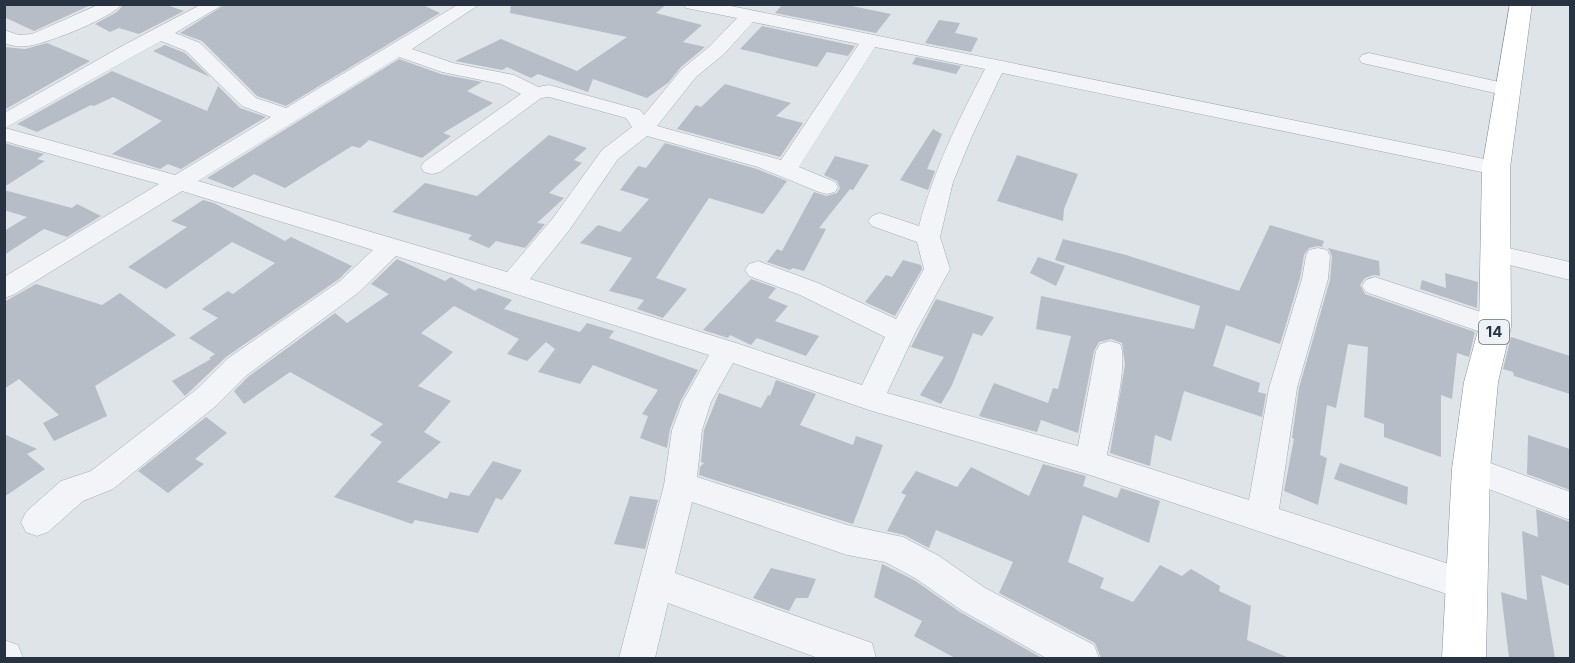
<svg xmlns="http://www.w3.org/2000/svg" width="1575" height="663" font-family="Inter,sans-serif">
<rect width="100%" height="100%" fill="#dfe4e9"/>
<g fill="#b6bdc6">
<path d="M4 4H93L34 31 4 17Z"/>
<path d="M124 4H164L184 11 139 34 119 28 110 32 95 24 117 12Z"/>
<path d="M226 4H421L440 13 286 106 257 96 202 41 180 33Z"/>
<path d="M511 4H667L656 13 702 25 683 42 705 47 681 67 669 82 647 98 593 79 588 92 538 74 531 78 507 67 502 70 455 61 501 39 577 71 627 37 510 13Z"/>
<path d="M783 4H842L891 14 876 33 775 13Z"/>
<path d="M939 20 960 23 955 33 978 38 971 52 925 43Z"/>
<path d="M762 26 855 46 848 56 827 52 817 67 740 49Z"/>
<path d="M47 43 90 61 4 110V47L25 49Z"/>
<path d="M165 45 185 53 210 77 153 51Z"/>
<path d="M916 57 961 66 956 74 912 64Z"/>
<path d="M399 59 441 74 482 82 467 91 493 103 443 133 451 136 422 158 369 140 360 148 352 146 285 188 254 174 233 188 207 178Z"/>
<path d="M112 71 207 111 218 86 240 108 266 117 181 169 168 164 160 169 112 154 162 121 113 97 94 106 91 105 37 132 17 124Z"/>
<path d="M725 84 791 103 776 116 803 123 780 157 677 129 696 105 701 107Z"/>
<path d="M933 129 942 134 927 169 935 171 928 190 900 180Z"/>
<path d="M549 135 587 148 574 160 582 163 549 193 564 198 537 223 545 224 525 248 496 241 489 248 468 239 472 235 392 212 425 183 477 196Z"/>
<path d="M4 143 44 154 37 159 45 161 4 187Z"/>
<path d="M665 143 757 169 787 181 763 214 709 198 656 278 687 289 663 318 637 309 644 300 609 291 632 258 580 243 598 225 620 232 649 199 620 190 638 166 646 168Z"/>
<path d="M1017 155 1078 174 1064 209 1063 221 997 201Z"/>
<path d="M835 156 869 165 853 190 850 189 819 228 826 229 804 271 793 268 790 270 767 262 777 249 782 251 814 192 826 196 837 193 840 188 837 181 824 175Z"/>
<path d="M4 190 72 208 77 204 101 216 67 237 44 229 4 255V231L27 217 4 210Z"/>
<path d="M203 200 214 203 285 241 291 237 352 266 339 279 226 357 185 396 172 381 211 359 209 358 215 354 189 338 218 318 202 309 228 291 233 294 275 263 232 242 166 289 128 267 187 227 171 221Z"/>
<path d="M1270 225 1324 241 1322 247 1327 248 1318 246 1309 248 1304 255 1300 278 1280 344 1226 325 1213 366 1260 383 1258 392 1266 394 1262 417 1184 391 1171 441 1155 435 1150 466 1110 453 1125 365 1122 343 1111 339 1099 342 1094 351 1078 433 1041 420 1037 432 979 416 994 383 1048 403 1053 388 1058 389 1071 336 1036 329 1041 296 1194 329 1200 306 1055 260 1063 239 1126 255 1239 291Z"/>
<path d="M1328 248 1379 261 1380 276 1374 275 1365 278 1360 285 1365 294 1475 332 1469 357 1457 353 1452 399 1441 395V457L1384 437V424L1364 417 1368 347 1348 344 1336 408 1327 405 1320 455 1327 458 1318 505 1284 491 1294 439 1292 438 1299 388 1330 280 1332 256Z"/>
<path d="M1038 257 1065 266 1056 286 1030 273Z"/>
<path d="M397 259 445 281 451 277 475 291 479 288 512 300 504 309 580 332 587 323 614 331 609 338 698 370 681 400 670 429 667 448 640 438 648 416 642 414 658 390 593 365 580 384 538 372 555 349 546 342 527 361 507 354 519 339 454 306 421 333 453 352 418 386 451 401 424 432 441 442 397 482 447 499 450 492 469 496 493 461 522 470 502 500 496 498 478 533 415 520 412 524 334 497 382 442 370 435 383 424 290 372 244 404 234 391 248 377 335 313 347 323 389 294 371 284Z"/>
<path d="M903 260 921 265 922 269 895 316 865 302 886 275 892 277Z"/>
<path d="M1445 273 1478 282 1477 308 1420 289 1422 280 1446 288Z"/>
<path d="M751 279 776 288 768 298 788 306 775 321 819 336 806 356 757 338 751 345 730 335 728 338 703 330Z"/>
<path d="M36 284 102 305 120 293 176 335 95 386 107 416 54 441 43 423 59 415 19 379 4 389V302Z"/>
<path d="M936 299 994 317 982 336 973 333 952 385 941 404 920 395 944 357 911 347Z"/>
<path d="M1511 337 1570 356V394L1514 376 1513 372 1503 369Z"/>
<path d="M776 380 816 394 800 425 853 445 856 436 883 445 853 524 699 475 700 467 704 463 701 462 704 430 719 393 761 408 768 395 770 396Z"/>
<path d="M206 417 227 433 195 459 204 464 168 493 138 471Z"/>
<path d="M4 434 37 449 27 454 45 469 4 497Z"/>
<path d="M1528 435 1570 449V490L1527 474Z"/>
<path d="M1340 463 1408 487 1407 505 1334 479Z"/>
<path d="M1043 464 1086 476 1083 486 1117 498 1121 488 1160 501 1149 543 1083 515 1068 562 1104 578 1100 588 1133 602 1160 565 1182 576 1191 569 1220 586 1219 591 1251 606 1247 640 1289 658H1101L1095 643 999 593 1013 562 936 530 929 548 904 535 887 531 906 495 901 493 916 471 957 487 971 467 1029 496Z"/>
<path d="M630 496 658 500 645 549 614 544Z"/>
<path d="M1536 509 1570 522V586L1541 575 1555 658H1509L1501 592 1527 600 1522 531 1538 537Z"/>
<path d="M882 564 914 580 960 612 1042 658H955L914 636 922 621 874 597Z"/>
<path d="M771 568 816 579 808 598H796L789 611 753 598Z"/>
</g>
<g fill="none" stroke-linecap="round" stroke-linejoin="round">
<g stroke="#a4abb3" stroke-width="1">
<g id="minor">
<path d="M100 4H122C110 19 48 43 28 46 19 47 12 46 4 43V30L19 35 32 34Z"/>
<path d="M202 4H224L175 33 200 43 256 98 286 108 459 4H480L412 49 453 63 514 75 538 87 549 85 640 110 644 115 682 69 710 46 737 18 686 8 684 4H721L1504 163 1507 168 1504 173 1496 175 1002 73 972 136 953 182 940 237 950 269 915 333 887 393 1078 446 1096 351 1100 344 1110 341 1120 344C1129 361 1111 432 1107 455L1249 500 1269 388 1302 279 1306 256 1309 250 1318 248 1327 250 1330 256 1328 279 1297 388 1279 509 1477 573 1482 584 1477 595 1465 600 1090 475 869 410 733 363 711 402 702 430 697 477 847 525 903 537 939 556 985 588 1094 645 1099 658H1046L961 610 915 578 885 562 847 555 692 502 675 573 872 643 876 658H818L668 603 655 658H619L664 485 672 430 683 401 709 355 396 256 358 293 247 375 217 405 113 489 83 501 48 532 37 536 26 532 21 522 26 512 61 481 91 471 197 389 227 359 340 281 373 250 182 191 13 295 4 298V277L159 184 4 141V113L124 45ZM753 22 859 44 781 160 657 126 696 77 724 54ZM161 41 186 51 242 106 271 117 175 175 5 128ZM875 47 985 69C957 123 935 167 919 226L880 213 872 216 868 221 872 226 917 242 924 269 896 319 818 283 758 261 749 264 745 270 749 276 800 295 885 337 862 385 736 343 530 279 570 229 618 159 647 136 758 167 819 192 827 194 835 192 838 187 835 182 799 167ZM399 57 442 72 501 84 521 94 424 162 421 167 424 172 432 174 440 172 541 98 549 97 626 118 632 127 602 150 553 218 507 272 198 181Z"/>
<path d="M1369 53 1508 84 1515 86 1518 90 1515 94 1508 96 1362 63 1359 59 1362 55Z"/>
<path d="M1495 245 1570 262V280L1486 259 1483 253 1486 247Z"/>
<path d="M1375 277 1505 320 1508 327 1505 334 1495 337 1366 292 1362 286 1366 280Z"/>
<path d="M1471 456 1570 492V520L1460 478 1456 469 1460 460Z"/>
<path d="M4 640 18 645 23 658H4Z"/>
</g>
</g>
<g stroke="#8692a0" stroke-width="1">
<path id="highway" d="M1510 4H1532L1510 168 1511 327 1498 382 1490 469 1486 658H1442L1452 469 1464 382 1479 327 1482 168Z"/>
</g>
<use href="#minor" fill="#f2f4f7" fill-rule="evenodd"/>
<use href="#highway" fill="#fff" fill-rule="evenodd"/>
</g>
<g text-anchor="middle" stroke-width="4.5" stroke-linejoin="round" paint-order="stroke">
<rect fill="#eef2f6" stroke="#636c77" stroke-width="1.5" x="1479" y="320" width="30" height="24" rx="4.5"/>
<g font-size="15" font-weight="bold" fill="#273341">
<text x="1494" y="337">14</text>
</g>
</g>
<rect width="1575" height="663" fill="none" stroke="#273341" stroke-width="12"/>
</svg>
